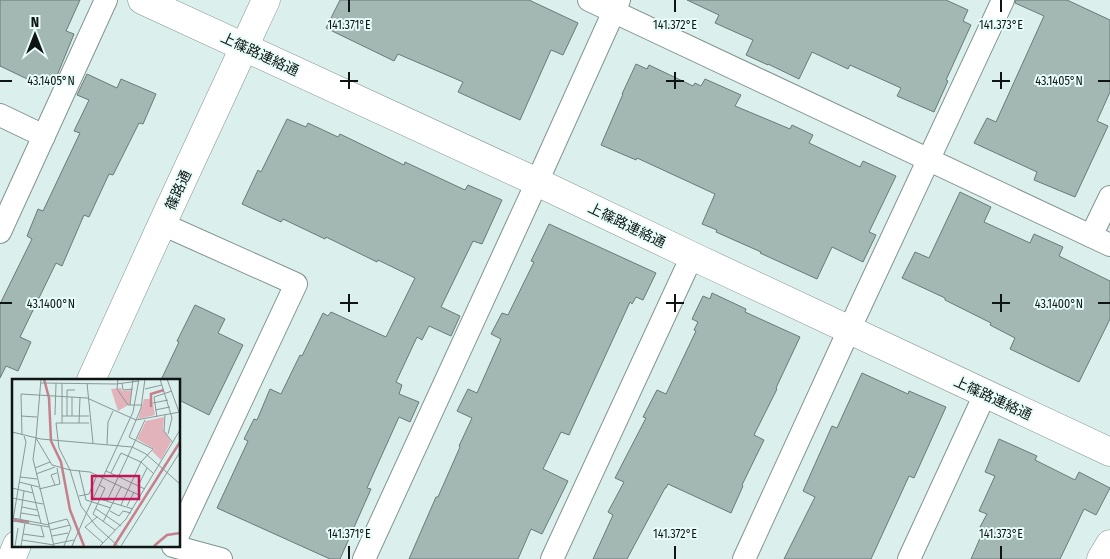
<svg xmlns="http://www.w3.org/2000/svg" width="1110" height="559" font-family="'Fira Sans Condensed','Noto Sans JP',sans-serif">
<rect width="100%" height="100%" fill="#dbefec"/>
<g fill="#a3b7b3" stroke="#687b78">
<path d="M0 0H80L66 31 74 34 54 83 47 80 44 87 0 66Z"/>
<path d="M340 0H529L578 23 563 55 551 50 520 120 458 92 463 82 398 54 394 61 326 28Z"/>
<path d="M687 0H946L968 10 963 21 971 25 946 80 948 81 934 112 897 96 901 88 850 65 848 69 812 52 799 79 768 64V65L746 55 753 40 715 23 719 15Z"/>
<path d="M1016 0H1067L1110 20V92L1097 121 1108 126 1075 197 1034 180 1037 172 974 143 987 118 996 122 1044 16 1015 3Z"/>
<path d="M636 64 647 69 649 65 693 86 695 83 701 86 705 79 741 95 735 106 790 129 792 125 813 135 809 143 860 167 863 161 896 176 869 232 876 235 863 262 832 247 817 279 760 253 761 252 716 232 717 230 702 224 715 194 637 158 636 160 601 145 623 94H622Z"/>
<path d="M87 74 117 88 121 79 156 94 143 124 139 123 113 175 109 174 89 217 84 215 62 266 56 263 20 337 31 342 18 371 6 366 0 378V304L32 239 27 236 38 209 43 211 80 133 74 131 89 100 77 95Z"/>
<path d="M287 119 306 127 308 123 338 137 340 134 404 165 405 162 465 190 468 185 502 200 482 244 473 241 441 307 460 316 451 336 429 326 422 340 417 337 396 382 402 385 399 394 419 402 410 422 399 417 367 488 371 489 340 559H330L217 508 248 441 244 439 254 419 257 420 270 389 281 394 300 355 302 356 323 313 328 316 331 312 386 337 415 278 378 260 377 262 326 237 325 239 283 219 281 222 242 204 258 170 261 172Z"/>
<path d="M960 192 991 207 984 222 1030 243 1034 234 1063 247 1059 256 1110 281V319L1079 382 1010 349 1015 338 990 325 991 323 945 300V298L902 278 915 252 929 258Z"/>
<path d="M549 224 656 273 643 300 636 297 632 304 630 302 569 435 561 432 543 469 568 481 542 534 531 529 518 559H409L436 497H438L460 447 459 446 472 418 457 411 468 389 477 393 501 339 491 334 502 313 508 315 534 262 531 261Z"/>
<path d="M712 293 746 309 745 312 800 337 776 388 777 389 754 435 764 440 742 485 743 486 731 513 668 484 666 488H665L627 559H593L613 515 608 512 624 482 615 478 646 418 643 417 657 390 666 394 696 331 694 330 698 322 692 319 703 296 710 299Z"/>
<path d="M195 305 225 319 218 333 243 345 209 415 179 400V380H161L179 342 177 341Z"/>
<path d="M862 373 908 394 909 391 946 407 914 478 909 476 871 559H784L815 497 803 491 832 426 837 428Z"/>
<path d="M999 439 1037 456 1035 460 1075 480 1079 472 1110 488 1096 515 1084 509 1060 559H971L984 529 980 527 987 514 979 511 995 476 985 472Z"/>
</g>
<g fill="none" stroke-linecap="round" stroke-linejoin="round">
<g stroke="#819490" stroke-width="24">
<g id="minor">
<path d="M589 0 1110 245"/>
<path d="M0 115 44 136"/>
<path d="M162 224 296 284 179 533"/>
<path d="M0 232 106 0"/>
<path d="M1091 236 1110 197"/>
<path d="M173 546 221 559"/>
<path d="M364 559 537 182 619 0"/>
<path d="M552 559 692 256"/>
<path d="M744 559 849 330 1003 0"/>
<path d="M909 559 985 394"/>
</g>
</g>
<g stroke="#819490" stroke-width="29">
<g id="tertiary">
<path d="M142 0 537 182 692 256 1110 452"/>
<path d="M1101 559 1110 544"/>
</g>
</g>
<g stroke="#819490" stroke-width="29">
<g id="secondary">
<path d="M91 380 162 224 266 0"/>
<path d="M11 559 17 545"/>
</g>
</g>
<use href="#minor" stroke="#fff" stroke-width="22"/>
<use href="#tertiary" stroke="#fff" stroke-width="28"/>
<use href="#secondary" stroke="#fff" stroke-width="28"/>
</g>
<path fill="none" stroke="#0e1514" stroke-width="2" d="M349 0V12M675 0V12M1001 0V12M349 72V89M675 72V89M1001 72V89M0 81H12M340 81H358M666 81H684M992 81H1010M1098 81H1110M349 294V312M675 294V312M1001 294V312M0 303H12M340 303H358M666 303H684M992 303H1010M1098 303H1110M349 546V559M675 546V559M1001 546V559"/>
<g text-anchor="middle" stroke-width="4" stroke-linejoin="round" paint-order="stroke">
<g font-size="14" fill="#0e1514" stroke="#e8fdf9">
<text transform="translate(260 54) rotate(25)" y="5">上篠路連絡通</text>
<text transform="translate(178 190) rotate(-65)" y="5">篠路通</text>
<text transform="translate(627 225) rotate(26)" y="5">上篠路連絡通</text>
<text transform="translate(993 398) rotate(25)" y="5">上篠路連絡通</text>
</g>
</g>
<g transform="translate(12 379)">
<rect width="168" height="168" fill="#dbefec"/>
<path d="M109 9 110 12 120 11 118 25 106 32 99 10ZM132 20H140L143 36 126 40ZM152 38 151 50 159 63 149 81 140 72 142 70 125 60 134 42Z" fill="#e3b3bb"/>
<path fill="none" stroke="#c5808c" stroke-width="2.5" d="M32 0 37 19 39 62 49 83 58 131 72 167M139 28V15L152 11M2 141 17 143M102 167 168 63M142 167 155 156 168 154"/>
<path fill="none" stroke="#899896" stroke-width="1" d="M29 0 24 59 40 86 58 91 69 127 84 147 106 167M106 0 105 10 116 26H129M148 0 160 39 156 55M155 0 167 33M29 4 104 5 127 2M75 4 81 64M110 4 111 11 121 10M133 10 150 6M141 24 156 21M118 26 121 0M143 31 158 28M43 36 44 4M153 36 152 52 161 64M9 37 25 38M50 37H77M55 37V11H63M60 37V18M145 38 142 18 160 12M50 44V4M67 44 68 18M77 44H44L47 69 58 91 78 93 129 117M0 53 29 60 120 68 134 75 168 105M10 56 9 15 75 19 124 41 168 33M24 59 21 80 42 167M95 65 96 43 101 32M23 89 38 83M67 91 74 121 99 129M94 92 133 110M99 94 109 74 129 83 142 95M24 95 43 88M8 98 25 100M7 103 27 108M19 106 29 144M43 106 39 96 45 94M87 106 93 109 81 135 103 151M126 107 135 89M0 109 21 114M27 110 48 105 45 89M67 117 77 115 85 96M0 119 31 125M88 120 121 130M95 122 133 41M109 126 129 83 141 70 117 58 129 29 133 0M115 127 122 113M10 128 25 131M83 129 109 147M98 132 107 137 111 132 119 134M9 134 27 137M74 135 121 33 127 0M85 138 73 148 91 164M1 139 37 146M8 140 12 112M1 142 37 148M91 143 109 108M36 145 55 140 59 149 52 167M0 147 14 63 12 57M38 151 58 146M11 155 32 158 29 147M40 157 56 154M10 161 42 166M42 165 62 161M3 167 6 149M9 167 13 144M60 167 74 135M88 167 114 140 168 51M109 167 168 73"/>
<path fill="#c2185b" fill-opacity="0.15" stroke="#c2185b" stroke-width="2.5" d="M80 97H127V120H80Z"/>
<rect width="168" height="168" fill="none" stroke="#0e1514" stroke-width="2.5"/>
</g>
<g font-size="12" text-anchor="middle" fill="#0e1514" stroke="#e8fdf9" stroke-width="4" stroke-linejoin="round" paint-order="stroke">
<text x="349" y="29">141.371°E</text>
<text x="675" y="29">141.372°E</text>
<text x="1001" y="29">141.373°E</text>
<text x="51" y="85">43.1405°N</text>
<text x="1059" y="85">43.1405°N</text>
<text x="51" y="308">43.1400°N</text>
<text x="1059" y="308">43.1400°N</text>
<text x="349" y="538">141.371°E</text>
<text x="675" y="538">141.372°E</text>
<text x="1001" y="538">141.373°E</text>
</g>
<g transform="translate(35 35)" stroke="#e8fdf9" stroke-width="4" paint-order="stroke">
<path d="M0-4L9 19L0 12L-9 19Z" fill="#0e1514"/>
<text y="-8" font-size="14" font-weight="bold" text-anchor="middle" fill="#0e1514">N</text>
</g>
</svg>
